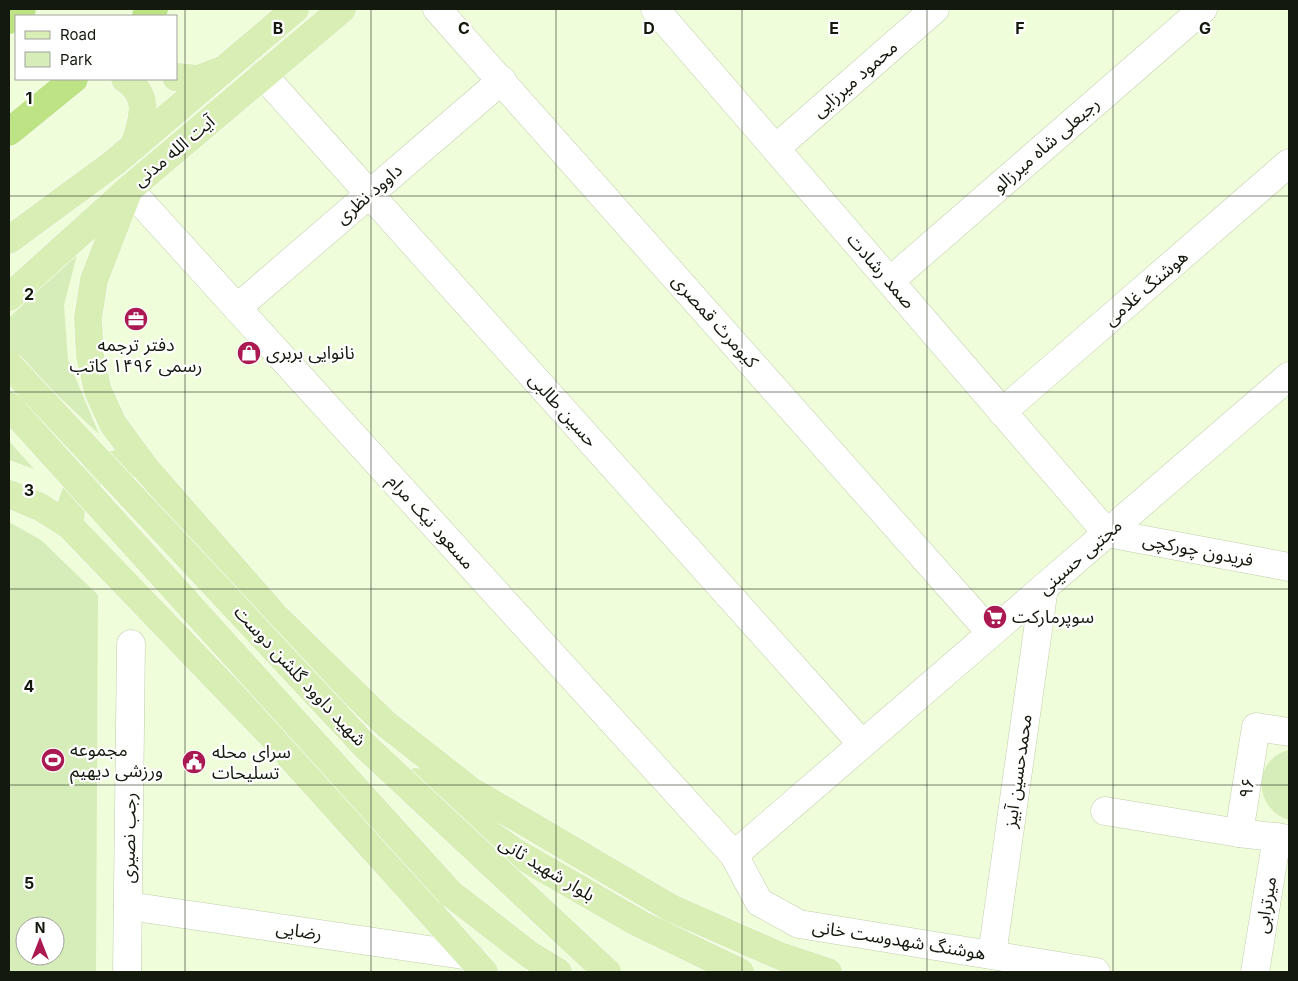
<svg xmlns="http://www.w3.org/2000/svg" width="1298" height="981" font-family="Inter,'Noto Sans Arabic',sans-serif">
<rect width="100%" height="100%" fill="#effddb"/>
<g fill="#d7edb9" fill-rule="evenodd">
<path d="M78 251 64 305 68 360 99 434 9 351V318Z"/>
<path d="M9 441 34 469 9 460Z"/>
<path d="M9 522 41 540 98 595 96 972H9ZM25 926H55V956H25Z"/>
<path d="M1289 750V820C1253 809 1252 759 1289 750Z"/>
</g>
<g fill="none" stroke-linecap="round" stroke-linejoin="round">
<g stroke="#c0cead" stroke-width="29">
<g id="minor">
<path d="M437 9 991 633"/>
<path d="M655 9 1107 533 1289 567"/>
<path d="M263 75 862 744"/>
<path d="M776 148 935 9"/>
<path d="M129 189 734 855 759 902 799 924 1096 972"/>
<path d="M890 281 1203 9"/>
<path d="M237 308 502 80"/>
<path d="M1002 412 1289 163"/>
<path d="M1289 732 1256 727 1239 833 1289 839"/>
<path d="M1105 811 1239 833"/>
<path d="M734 855 1289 376"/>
<path d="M128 906 470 956"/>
<path d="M992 955 1044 587"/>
<path d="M127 972 131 644"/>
<path d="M1255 972 1277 837"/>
</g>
</g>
<g stroke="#fff" stroke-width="29">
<g id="major">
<path d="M176 77 198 79 219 71"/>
<path d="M125 79C152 96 142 121 134 146"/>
<path d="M129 189 94 280 88 318 90 356 98 391 113 424 147 470 275 616 386 724 470 790 671 908 780 956 828 972"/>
<path d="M9 240 115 162 295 9"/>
<path d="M9 297 129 189 342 9"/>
<path d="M9 494 40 507 70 526 269 733 484 972"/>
<path d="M70 526C71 519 70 510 72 503 78 482 104 459 127 465"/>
<path d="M416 782 515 852 640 924 740 972"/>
<path d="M450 893 530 955 558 972"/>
</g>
</g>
<g stroke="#fff" stroke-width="29">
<g id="highway">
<path d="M146 16 154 9"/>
<path d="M9 20 22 9"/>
<path d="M9 132 74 79"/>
</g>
</g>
<use href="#minor" stroke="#fff" stroke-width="28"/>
<use href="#major" stroke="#d8eeb5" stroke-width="28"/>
<use href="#highway" stroke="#bee384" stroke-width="28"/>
<g stroke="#fff" stroke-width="29" stroke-linecap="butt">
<g id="major-bridge">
<path d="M9 365 365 746 607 972"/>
<path d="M9 406 450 893"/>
</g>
</g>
<use href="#major-bridge" stroke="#d8eeb5" stroke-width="28"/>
</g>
<path fill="none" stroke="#14190d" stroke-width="1" stroke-opacity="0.55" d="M185 9V972M371 9V972M556 9V972M742 9V972M927 9V972M1113 9V972M9 196H1289M9 392H1289M9 589H1289M9 785H1289"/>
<defs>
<g id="office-disc" transform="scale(1.25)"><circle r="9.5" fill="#aa1951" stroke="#fff"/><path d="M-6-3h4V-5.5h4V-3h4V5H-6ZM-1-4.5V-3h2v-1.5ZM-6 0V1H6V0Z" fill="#fff"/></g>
<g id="shop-disc" transform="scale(1.25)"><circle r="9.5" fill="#aa1951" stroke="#fff"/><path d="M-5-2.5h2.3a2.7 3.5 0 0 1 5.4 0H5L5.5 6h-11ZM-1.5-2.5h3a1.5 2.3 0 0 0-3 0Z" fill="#fff"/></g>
<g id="supermarket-disc" transform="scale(1.25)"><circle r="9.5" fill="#aa1951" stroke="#fff"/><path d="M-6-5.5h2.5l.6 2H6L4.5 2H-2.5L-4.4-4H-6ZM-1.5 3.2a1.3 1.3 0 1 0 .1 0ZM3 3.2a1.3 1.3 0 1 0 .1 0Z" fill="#fff"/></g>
<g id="stadium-disc" transform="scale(1.25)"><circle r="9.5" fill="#aa1951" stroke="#fff"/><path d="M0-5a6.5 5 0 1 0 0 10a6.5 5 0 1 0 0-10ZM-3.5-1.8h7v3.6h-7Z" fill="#fff"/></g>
<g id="civic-disc" transform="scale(1.25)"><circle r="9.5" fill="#aa1951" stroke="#fff"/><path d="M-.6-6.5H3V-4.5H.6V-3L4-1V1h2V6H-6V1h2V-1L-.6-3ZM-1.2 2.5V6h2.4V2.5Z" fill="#fff"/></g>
</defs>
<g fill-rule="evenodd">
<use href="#office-disc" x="136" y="319"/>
<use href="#shop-disc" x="249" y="353"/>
<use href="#supermarket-disc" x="995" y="617"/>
<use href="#stadium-disc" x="53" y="760"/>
<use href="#civic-disc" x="194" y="762"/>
</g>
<g text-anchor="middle" stroke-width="4.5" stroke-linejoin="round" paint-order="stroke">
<g font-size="18" fill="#14190d" stroke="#fff">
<text transform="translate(855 79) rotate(-41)" y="6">محمود میرزایی</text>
<text transform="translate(1046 145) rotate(-41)" y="6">رجبعلی شاه میرزالو</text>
<text transform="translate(174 151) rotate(-40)" y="6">آیت الله مدنی</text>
<text transform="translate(369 194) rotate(-41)" y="6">داوود نظری</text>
<text transform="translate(881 271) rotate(49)" y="6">صمد رشادت</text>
<text transform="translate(1146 288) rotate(-41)" y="6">هوشنگ غلامی</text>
<text transform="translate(715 321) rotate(48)" y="6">کیومرث قمصری</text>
<text transform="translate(563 410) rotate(48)" y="6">حسین طالبی</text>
<text transform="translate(431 522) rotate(48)" y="6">مسعود نیک مرام</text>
<text transform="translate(1198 550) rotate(11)" y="6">فریدون چورکچی</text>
<text transform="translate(1080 557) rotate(-41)" y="6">مجتبی حسینی</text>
<text transform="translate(300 676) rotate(47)" y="6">شهید داوود گلشن دوست</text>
<text transform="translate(1018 771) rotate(-82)" y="6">محمدحسین آبیز</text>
<text transform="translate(1247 788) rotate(-81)" y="6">۹۶</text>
<text transform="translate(129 838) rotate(-89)" y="6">رجب نصیری</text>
<text transform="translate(547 869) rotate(31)" y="6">بلوار شهید ثانی</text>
<text transform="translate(1266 905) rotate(-81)" y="6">میرترابی</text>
<text transform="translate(299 931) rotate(8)" y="6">رضایی</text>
<text transform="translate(899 940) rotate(9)" y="6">هوشنگ شهدوست خانی</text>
</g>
<g font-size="18" fill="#14190d" stroke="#fff" text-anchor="start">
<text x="136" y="351" text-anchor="middle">دفتر ترجمه<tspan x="136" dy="21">رسمی ۱۴۹۶ کاتب</tspan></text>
<text x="266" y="359">نانوایی بربری</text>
<text x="1012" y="623">سوپرمارکت</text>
<text x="70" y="756">مجموعه<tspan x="70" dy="21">ورزشی دیهیم</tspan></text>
<text x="212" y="758">سرای محله<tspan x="212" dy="21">تسلیحات</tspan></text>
</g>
</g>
<g font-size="16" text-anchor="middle" font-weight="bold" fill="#14190d" stroke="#fff" stroke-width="4.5" stroke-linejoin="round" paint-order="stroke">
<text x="278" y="34">B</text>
<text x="464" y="34">C</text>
<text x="649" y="34">D</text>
<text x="834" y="34">E</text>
<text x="1020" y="34">F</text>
<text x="1205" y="34">G</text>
<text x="29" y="104">1</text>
<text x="29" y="300">2</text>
<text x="29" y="496">3</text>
<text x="29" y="692">4</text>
<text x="29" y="889">5</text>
</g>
<rect width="1298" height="981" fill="none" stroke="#14190d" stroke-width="20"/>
<rect x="15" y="15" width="162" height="65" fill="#ffffff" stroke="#a1a39e"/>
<rect x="25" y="31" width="25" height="8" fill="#d8eeb5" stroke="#a1a39e"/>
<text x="60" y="40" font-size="15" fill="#14190d">Road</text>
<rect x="25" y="52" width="25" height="15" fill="#d7edb9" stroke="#a1a39e"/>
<text x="60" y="65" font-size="15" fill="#14190d">Park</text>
<g transform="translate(40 941)"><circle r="24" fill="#ffffff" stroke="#a1a39e"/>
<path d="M0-4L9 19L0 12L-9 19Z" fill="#aa1951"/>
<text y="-8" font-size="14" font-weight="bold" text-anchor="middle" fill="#14190d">N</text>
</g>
</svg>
